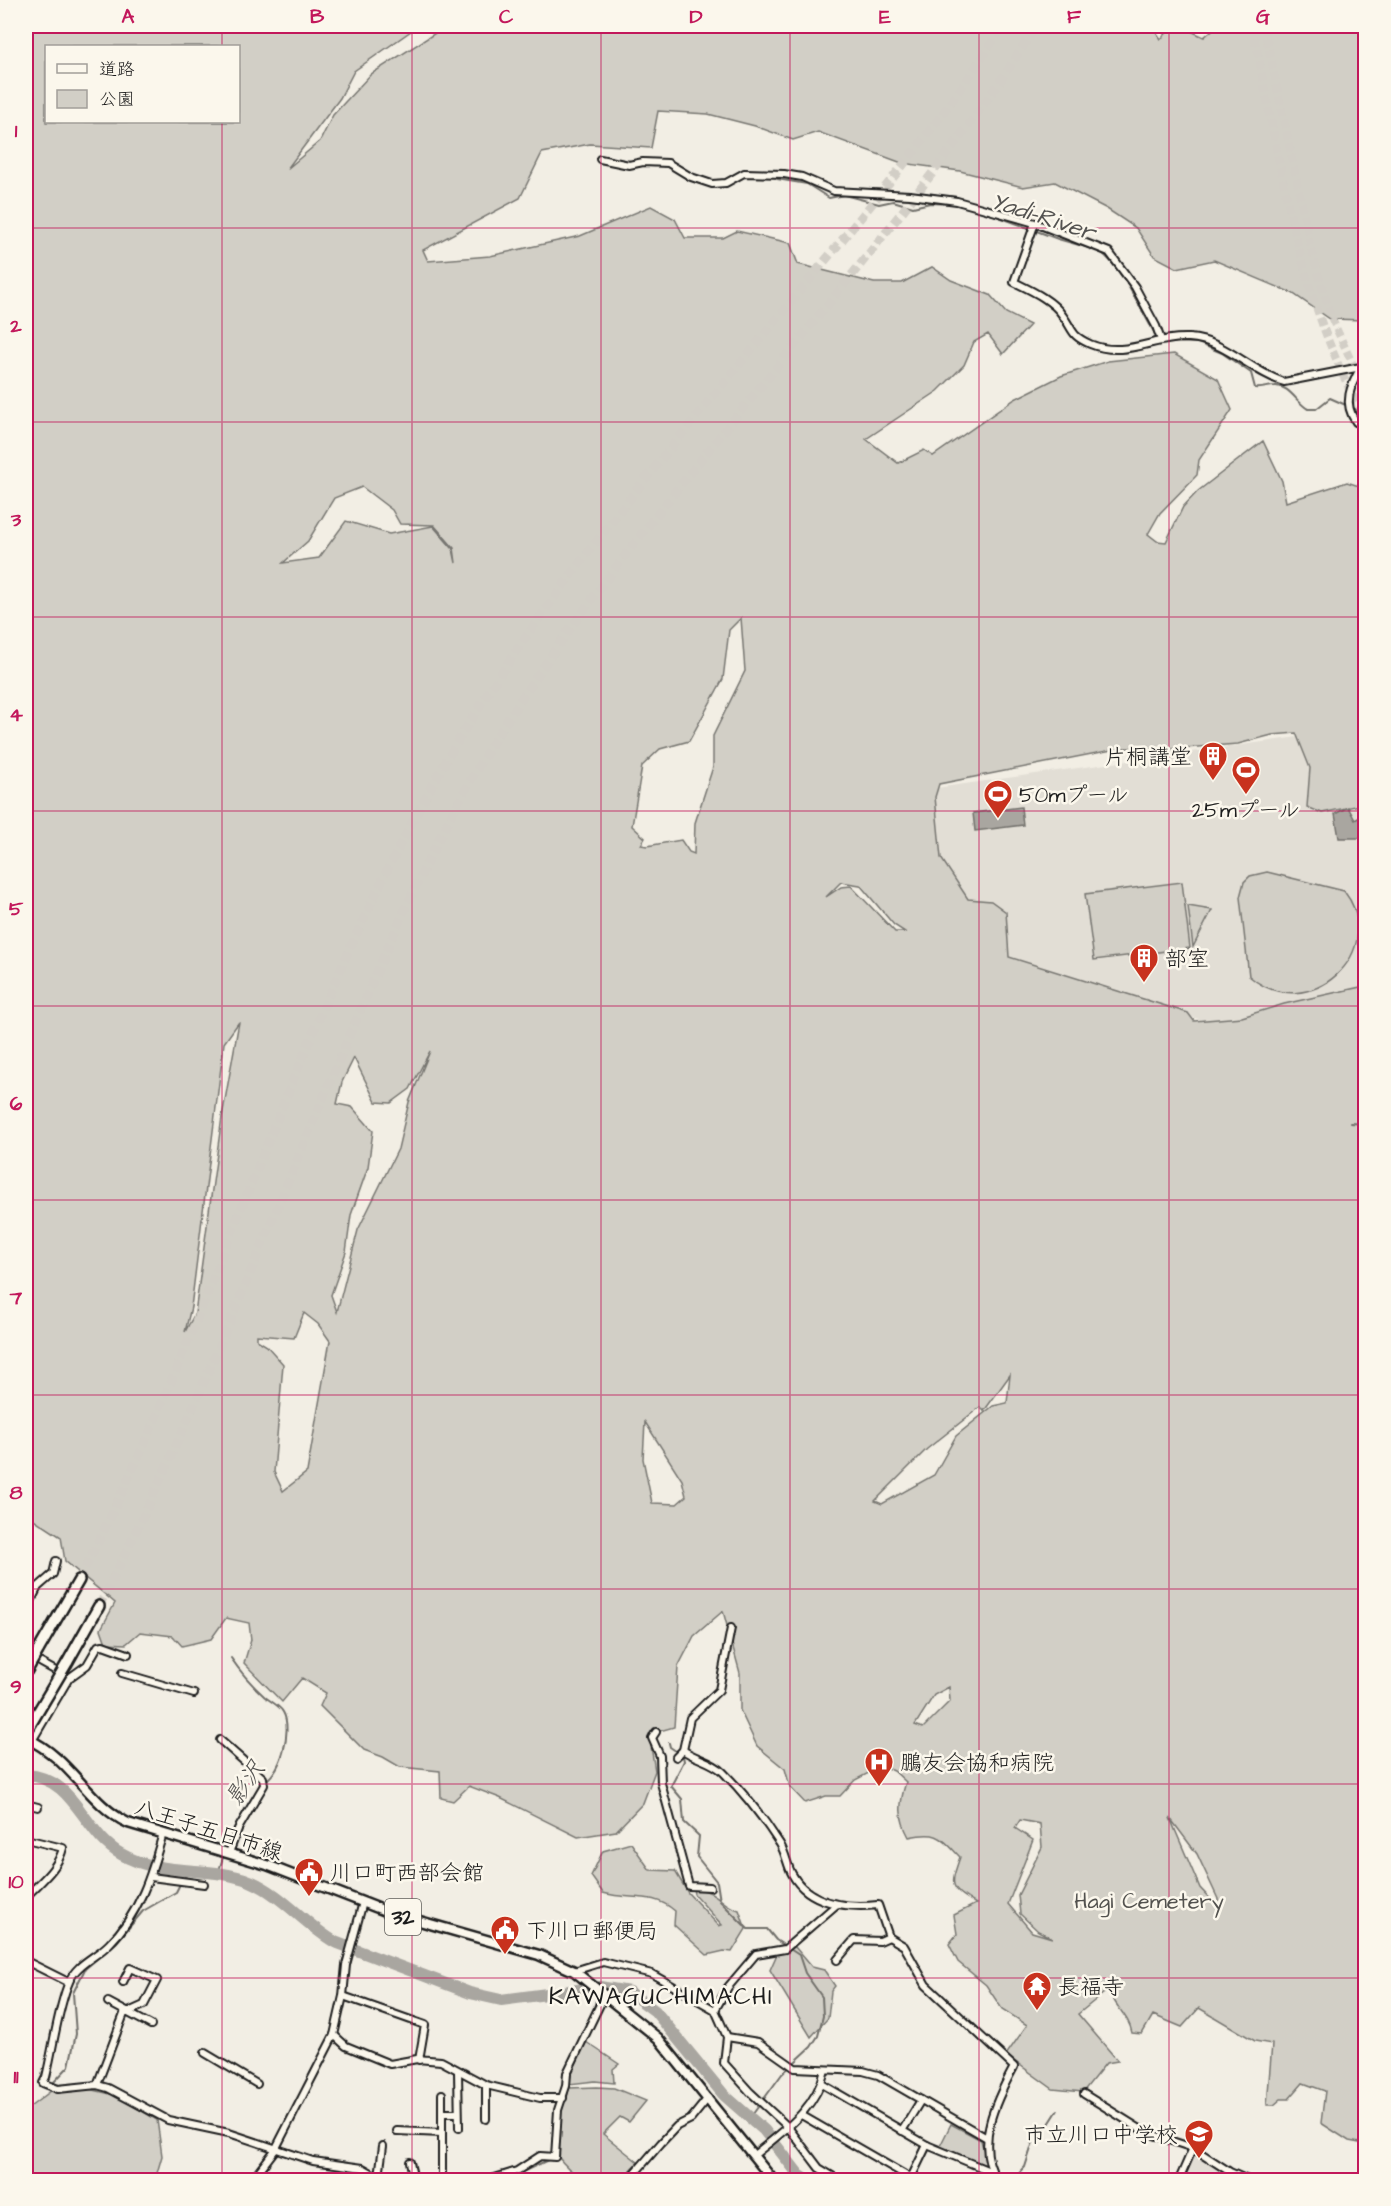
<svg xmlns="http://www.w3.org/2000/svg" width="1391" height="2206" font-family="'Architects Daughter','Klee One',sans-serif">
<rect width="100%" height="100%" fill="#f2eee4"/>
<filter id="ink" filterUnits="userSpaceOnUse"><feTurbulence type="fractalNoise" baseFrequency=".0167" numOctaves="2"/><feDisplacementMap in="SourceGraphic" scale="12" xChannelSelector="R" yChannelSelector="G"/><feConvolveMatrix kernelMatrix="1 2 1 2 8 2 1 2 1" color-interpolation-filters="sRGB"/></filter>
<g filter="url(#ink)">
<g fill="#e2ded5">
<path d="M1305 736 1365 802V1004L1225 1025 951 961 929 789Z"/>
<path d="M1193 2148 1248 2180H1179Z"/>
</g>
<g fill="#d2cfc6" stroke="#777671" stroke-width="1.5" fill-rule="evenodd">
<path d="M26 26H418L354 71 340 98 287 169 320 141 333 115 371 74 443 28 478 33 467 26H1152L1161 39 1173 26H1180L1204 37 1217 26H1365V320L1330 319 1292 293 1214 260 1177 268 1154 256 1136 228 1107 209 1055 182 1023 187 960 171 902 163 818 132 793 140 755 126 708 114 658 111 651 148 590 144 542 153 520 198 423 250 428 261 490 256 580 236 651 206 675 219 685 238H723L737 231 790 243 798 264 874 283H902L932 267 951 280 990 295 1006 313 1030 325 1003 354 988 334 974 342 964 365 938 391 866 439 898 463 924 450 933 456 1015 399 1061 376 1108 361 1174 354 1218 379 1232 410 1199 460 1197 475 1160 513 1148 534 1157 541 1166 542 1183 507 1198 491 1263 441 1282 481 1286 502 1347 482 1365 488V804L1322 813 1307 807 1310 768 1296 733 1272 735 1238 744 1171 749 1122 748 939 784 935 797 941 858 968 899 991 901 1006 912 1009 957 1188 1013 1194 1021 1242 1017 1284 1004 1365 986V2144L1349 2141 1321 2123 1325 2091 1303 2083 1289 2099H1281L1274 2105H1267L1272 2044 1255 2041 1199 2008 1182 2027 1153 2015 1142 2034 1132 2033C1129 2015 1113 2006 1109 1989L1078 2014 1118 2061 1106 2063 1083 2092 1053 2089 1006 2055 1027 2025 1002 2009 986 1985 958 1962 949 1944 957 1934 954 1915 976 1904C949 1887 950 1886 960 1857 940 1836 938 1831 909 1837 898 1817 899 1804 906 1782L894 1771 882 1766 855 1780 840 1796H826L805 1803 790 1787 785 1769 757 1746 740 1710V1673L723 1611 694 1636 678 1667 674 1727 649 1734 655 1771 643 1803 616 1831 578 1837 500 1798 469 1786 453 1801 441 1798 440 1771 400 1767 383 1757 364 1750 320 1706 326 1693 302 1678 282 1702 244 1663 251 1640 249 1623 226 1618 211 1639 182 1646 173 1636 140 1632 126 1644 106 1643 101 1629 115 1603 65 1561 61 1537 26 1514ZM46 46H238V122H46ZM362 487 392 510 400 524 434 525 454 548 456 563 453 549 433 526 389 534 346 521 319 558 283 563 308 541 334 498ZM741 618 745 671 713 736V767L695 823 694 854 689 852 681 840 647 846 641 845 645 838 632 826 642 766 660 749 689 741 723 679 729 630ZM841 882 860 885 894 925 905 932H895L851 886 841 887 826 897ZM239 1022 222 1117 195 1313 185 1332 191 1307 224 1043ZM430 1051 409 1102 398 1149 358 1230 337 1312 331 1295 346 1252 351 1215 368 1167 373 1131 352 1107 337 1104 342 1082 354 1058 376 1102 391 1103 410 1089ZM304 1313 318 1324 330 1341 307 1472 283 1491 274 1472 283 1364 267 1346 257 1340V1335L294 1338ZM1010 1375 1007 1403 993 1406 956 1436 934 1475 882 1504 875 1501 927 1449 980 1407 984 1411ZM645 1422 682 1480 686 1496 677 1504 652 1503 643 1459ZM949 1687 950 1701 923 1728 915 1725 934 1695ZM1170 1818 1197 1854 1218 1899 1217 1906 1200 1888ZM1020 1820 1040 1824 1042 1847 1018 1895 1020 1914 1038 1931 1052 1938 1032 1932 1008 1904 1033 1840 1015 1828Z"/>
<path d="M1267 872 1344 891C1391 951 1308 1027 1249 976L1240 897 1244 882 1250 876Z"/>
<path d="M1182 882 1190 948 1094 960 1085 894Z"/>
<path d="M1188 906 1212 910 1193 947Z"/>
<path d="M631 1843 650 1870 675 1871 688 1893 719 1926 722 1925 694 1894 693 1889C720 1890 719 1905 739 1910L746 1929 732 1952 724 1951 707 1955 674 1925 675 1911C652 1891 630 1901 603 1893L591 1876 603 1851Z"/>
<path d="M795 1947 812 1967 824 1970 835 1986 831 1991 828 2018 811 2037 770 1970 777 1954Z"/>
<path d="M586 2042 619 2064 613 2069 614 2083 595 2081 569 2084 571 2075Z"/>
<path d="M76 2086 115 2095 157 2120 162 2156 155 2180H26V2110L51 2091Z"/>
<path d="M597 2087 614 2088 646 2101 629 2122 620 2117 603 2134 638 2162 622 2180C588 2180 578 2184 556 2154L559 2109 567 2098 569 2088Z"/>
<path d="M951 2124 981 2140 989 2171 938 2150Z"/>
</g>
<g fill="#a9a6a0" stroke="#716f6b" stroke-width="1.5">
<path d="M1021 807 1023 825 975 831 973 813Z"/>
<path d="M1348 807 1355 820 1365 814V838H1339L1335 814Z"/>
</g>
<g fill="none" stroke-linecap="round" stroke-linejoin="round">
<g stroke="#716f6b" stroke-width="2">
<path d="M777 179 807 184 829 198 844 195 879 204 893 201 913 207 930 203 954 204 972 208"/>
<path d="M980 210 1058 239 1093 249"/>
<path d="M1099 251C1122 266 1142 313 1157 337"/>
<path d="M1160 342 1198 343 1222 353 1251 373 1255 388C1264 389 1267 386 1275 386 1289 385 1297 403 1308 409H1316L1330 398 1366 414"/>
<path d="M1350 1123 1366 1124"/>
<path d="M669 1743 670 1747 683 1756 684 1761 671 1786 682 1799 684 1822 699 1836 697 1857 717 1882 720 1901 748 1929H767L776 1940 799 1955 805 1973 822 1997 823 2016 818 2036 811 2047 782 2074 750 2118"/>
<path d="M226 1849 233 1830 261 1783C281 1777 293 1729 283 1712 280 1706 270 1701 265 1697 252 1685 241 1673 231 1658"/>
<path d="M218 1874 224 1854"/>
<path d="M184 1878 190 1871"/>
<path d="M593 2013 597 1996"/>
<path d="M53 2083 69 2066 76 2034 73 1993 85 1969 116 1943 143 1911 176 1892 180 1884"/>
<path d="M563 2087 564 2075"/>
<path d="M1049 2124 1058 2110"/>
<path d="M554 2128 555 2112"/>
<path d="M335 2180 336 2169 364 2173 376 2180"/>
<path d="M505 2180 548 2160"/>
<path d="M1013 2180 1025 2167 1034 2139 1045 2128"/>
</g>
<path stroke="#a9a6a0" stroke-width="12" d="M26 1775C75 1777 83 1833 121 1854 160 1877 209 1865 250 1881 283 1895 304 1924 335 1942L470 1993 501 2000 600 1987 629 1992 655 2011 724 2095 764 2130 799 2175 807 2180"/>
<g stroke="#d2cec6" stroke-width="8" stroke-dasharray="8 4" stroke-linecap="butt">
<path d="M1252 26C1275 133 1291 254 1334 354 1343 375 1351 397 1366 415"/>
<path d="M1264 26 1311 248 1331 317 1366 393"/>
</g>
<g stroke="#d2cec6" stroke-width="9" stroke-dasharray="9 4.5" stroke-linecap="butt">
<path d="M79 1580C222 1304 301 997 464 731 565 567 693 422 814 274 880 194 948 114 1002 26"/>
<path d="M99 1606C191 1427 263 1239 342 1053 387 948 432 841 492 744 606 563 751 403 883 236 937 168 991 99 1036 26"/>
</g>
<g stroke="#1c1c1c" stroke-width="10">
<g id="minor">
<path d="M600 159 629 165 643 162 668 163 691 177 712 184 726 183 744 173 784 174 802 177 834 191 910 195 957 201 1035 223 1109 252 1135 287 1156 326 1161 340"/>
<path d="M1035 223 1014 282C1030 290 1053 300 1063 316 1074 331 1070 335 1090 344 1126 359 1154 336 1189 338 1225 340 1251 372 1284 382L1366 366"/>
<path d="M1361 367C1351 385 1342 403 1356 422L1366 426"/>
<path d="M26 1611 38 1587 53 1574 56 1561"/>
<path d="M26 1638 30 1649 26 1657"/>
<path d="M27 1655 63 1675"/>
<path d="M122 1673 194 1694"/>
<path d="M656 1732 652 1738 660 1756 661 1783 689 1886 710 1887"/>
<path d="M220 1740 263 1778 264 1785 238 1829 229 1853"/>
<path d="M32 1741 69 1678 87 1665 98 1646 103 1645 128 1654"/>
<path d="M683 1750C695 1759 712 1761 723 1772 744 1793 764 1819 780 1844 786 1854 787 1865 792 1874 809 1905 848 1908 878 1905L889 1937 904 1946 926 1985 1014 2067C996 2100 974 2144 997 2180"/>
<path d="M676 1757 683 1750 690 1718 719 1690 731 1628"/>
<path d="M26 1804 38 1807"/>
<path d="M163 1833C152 1873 139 1915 109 1944 95 1958 76 1964 69 1982 58 2007 53 2049 46 2077L43 2083 58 2089 97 2085 108 2088 168 2120 229 2133 313 2161 363 2168 384 2180"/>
<path d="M26 1839 63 1848C58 1869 40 1882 26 1897"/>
<path d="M151 1877 204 1884"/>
<path d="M837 1960 854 1940 880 1941 889 1937"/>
<path d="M26 1961 68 1982"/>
<path d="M574 1971 603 1962 652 1974 715 2010 727 2037 724 2063 750 2092 788 2127 819 2168 839 2180"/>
<path d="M343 1996 425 2025 419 2060"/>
<path d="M108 2002 151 2025"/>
<path d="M715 2010 728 1987 756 1954 785 1949 836 1905"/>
<path d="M334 2035 346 2046 390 2064 417 2059 441 2061 486 2085 540 2098H563"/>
<path d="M727 2037 758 2042 795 2068 863 2071 878 2075 987 2138"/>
<path d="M205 2053 257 2084"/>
<path d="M458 2071 459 2128"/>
<path d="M822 2084 927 2145 992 2172"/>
<path d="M97 2085 124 2014 144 2005 157 1980 130 1968 123 1982"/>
<path d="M486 2085V2119"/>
<path d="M442 2094V2180"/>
<path d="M1084 2094 1145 2132 1193 2148 1230 2172 1248 2180"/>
<path d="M442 2113H458"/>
<path d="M803 2116 914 2180"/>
<path d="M397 2131 442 2133"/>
<path d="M902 2131 921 2100"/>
<path d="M753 2156C783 2131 816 2110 825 2070"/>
<path d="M410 2162 414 2180"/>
<path d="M379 2176 383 2146"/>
<path d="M252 2180 275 2150 334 2035 343 1996 346 1965 363 1902"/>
<path d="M488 2180 517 2171 540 2156 555 2157 558 2110 566 2086 567 2073 605 1994"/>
<path d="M629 2180 661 2143 677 2126 691 2119 708 2098"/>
<path d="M910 2180 927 2145"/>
<path d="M1179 2180 1193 2148"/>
</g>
</g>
<g stroke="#1c1c1c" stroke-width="13">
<path id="major" d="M26 1738C71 1758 88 1804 128 1823L267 1865 388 1912 539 1955 574 1971 658 2038 773 2180"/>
</g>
<g stroke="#1c1c1c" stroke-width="14">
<g id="highway">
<path d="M38 1651 79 1580"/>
<path d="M67 1663 99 1606"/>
</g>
</g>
<use href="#minor" stroke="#fbf7ec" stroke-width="6"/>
<use href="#major" stroke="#fbf7ec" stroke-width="8"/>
<use href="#highway" stroke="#fbf7ec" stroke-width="9"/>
<g stroke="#1c1c1c" stroke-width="14" stroke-linecap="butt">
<g id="highway-bridge">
<path d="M26 1672 38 1651"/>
<path d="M26 1732 67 1663"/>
</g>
</g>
<use href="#highway-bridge" stroke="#fbf7ec" stroke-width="9"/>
</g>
</g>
<path fill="none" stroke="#c2185b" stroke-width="1.5" stroke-opacity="0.55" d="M222 26V46M412 26V2180M601 26V2180M790 26V2180M979 26V2180M1169 26V2180M222 122V2180M26 228H1366M26 422H1366M26 617H1366M26 811H1366M26 1006H1366M26 1200H1366M26 1395H1366M26 1589H1366M26 1784H1366M26 1978H1366"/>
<defs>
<g id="building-pin" transform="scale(1.5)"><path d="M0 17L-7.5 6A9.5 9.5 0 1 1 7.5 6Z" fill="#c8321e" stroke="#fbf7ec"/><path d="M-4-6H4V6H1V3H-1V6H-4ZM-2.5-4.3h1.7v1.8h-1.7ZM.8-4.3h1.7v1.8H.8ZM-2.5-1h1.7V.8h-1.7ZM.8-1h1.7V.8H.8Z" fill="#fff"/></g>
<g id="stadium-pin" transform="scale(1.5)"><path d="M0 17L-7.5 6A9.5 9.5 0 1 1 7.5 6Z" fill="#c8321e" stroke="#fbf7ec"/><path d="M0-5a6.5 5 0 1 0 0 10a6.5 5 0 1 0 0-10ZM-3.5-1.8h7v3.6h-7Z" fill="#fff"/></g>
<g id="hospital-pin" transform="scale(1.5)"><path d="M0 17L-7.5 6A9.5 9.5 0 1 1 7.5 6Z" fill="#c8321e" stroke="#fbf7ec"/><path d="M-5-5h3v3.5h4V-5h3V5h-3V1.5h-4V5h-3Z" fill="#fff"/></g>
<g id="civic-pin" transform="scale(1.5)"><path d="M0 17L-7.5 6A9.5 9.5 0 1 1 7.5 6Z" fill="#c8321e" stroke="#fbf7ec"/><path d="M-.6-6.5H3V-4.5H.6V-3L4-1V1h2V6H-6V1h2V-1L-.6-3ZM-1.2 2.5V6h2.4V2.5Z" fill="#fff"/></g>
<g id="temple-pin" transform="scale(1.5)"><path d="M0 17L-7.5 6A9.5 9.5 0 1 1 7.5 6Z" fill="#c8321e" stroke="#fbf7ec"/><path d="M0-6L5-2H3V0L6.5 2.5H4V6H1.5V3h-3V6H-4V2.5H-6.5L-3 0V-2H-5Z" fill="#fff"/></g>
<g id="school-pin" transform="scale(1.5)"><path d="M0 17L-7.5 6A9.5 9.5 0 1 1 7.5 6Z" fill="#c8321e" stroke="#fbf7ec"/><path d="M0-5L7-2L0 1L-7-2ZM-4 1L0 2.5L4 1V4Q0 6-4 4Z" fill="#fff"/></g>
</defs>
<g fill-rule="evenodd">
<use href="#building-pin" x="1213" y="756"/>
<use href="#stadium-pin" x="1246" y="770"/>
<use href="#stadium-pin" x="998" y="794"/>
<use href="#building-pin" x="1144" y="958"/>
<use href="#hospital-pin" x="879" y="1762"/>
<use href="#civic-pin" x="309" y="1872"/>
<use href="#civic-pin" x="505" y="1930"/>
<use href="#temple-pin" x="1037" y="1986"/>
<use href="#school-pin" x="1199" y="2134"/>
</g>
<g text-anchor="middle" stroke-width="5" stroke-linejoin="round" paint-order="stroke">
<rect fill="#fbf7ec" stroke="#5f5e5a" stroke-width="1.5" x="385" y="1899" width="36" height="36" rx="4.5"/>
<g font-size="21" font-weight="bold" fill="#1c1c1c">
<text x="403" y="1924">32</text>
</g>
<g font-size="22" fill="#1c1c1c" stroke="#fbf7ec" text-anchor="start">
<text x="1192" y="764" text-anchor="end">片桐講堂</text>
<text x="1019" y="802">50mプール</text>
<text x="1246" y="817" text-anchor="middle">25mプール</text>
<text x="1165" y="966">部室</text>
<text x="900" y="1770">鵬友会協和病院</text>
<text x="330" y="1880">川口町西部会館</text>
<text x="526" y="1938">下川口郵便局</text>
<text x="1058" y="1994">長福寺</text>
<text x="1178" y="2142" text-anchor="end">市立川口中学校</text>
</g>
<g font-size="22" fill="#1c1c1c" stroke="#fbf7ec">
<text transform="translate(209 1829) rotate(18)" y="8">八王子五日市線</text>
</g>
<g font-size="22" fill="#53524f" stroke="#fbf7ec">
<text x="1149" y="1908">Hagi Cemetery</text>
</g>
<g font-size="24" font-style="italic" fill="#545351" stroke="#fbf7ec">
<text transform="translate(1043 216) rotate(18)" y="8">Yadi-River</text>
<text transform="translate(245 1783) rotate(-55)" y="8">影沢</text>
</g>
<g font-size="24" letter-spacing="1.5" fill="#1c1c1c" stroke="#fbf7ec">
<text x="661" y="2004">KAWAGUCHIMACHI</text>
</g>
</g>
<rect width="1391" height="2206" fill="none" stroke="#fbf7ec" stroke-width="66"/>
<rect x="45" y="45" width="195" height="78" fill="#fbf7ec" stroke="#a29f99" stroke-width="1.5"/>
<rect x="57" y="64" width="30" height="9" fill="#fbf7ec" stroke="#a29f99" stroke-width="1.5"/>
<text x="99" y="75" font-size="18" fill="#1c1c1c">道路</text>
<rect x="57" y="90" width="30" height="18" fill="#d2cfc6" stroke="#a29f99" stroke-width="1.5"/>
<text x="99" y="105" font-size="18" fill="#1c1c1c">公園</text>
<rect x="33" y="33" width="1325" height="2140" fill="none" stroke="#c2185b" stroke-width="2"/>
<g font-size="20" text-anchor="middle" font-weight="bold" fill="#c2185b">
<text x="128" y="23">A</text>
<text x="317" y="23">B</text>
<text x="506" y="23">C</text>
<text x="696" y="23">D</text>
<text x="885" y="23">E</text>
<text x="1074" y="23">F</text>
<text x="1263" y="23">G</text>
<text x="16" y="137">1</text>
<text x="16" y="332">2</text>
<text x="16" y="526">3</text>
<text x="16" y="721">4</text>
<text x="16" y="915">5</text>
<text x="16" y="1110">6</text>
<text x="16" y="1304">7</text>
<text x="16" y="1499">8</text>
<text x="16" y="1693">9</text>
<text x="16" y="1888">10</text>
<text x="16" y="2083">11</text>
</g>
</svg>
